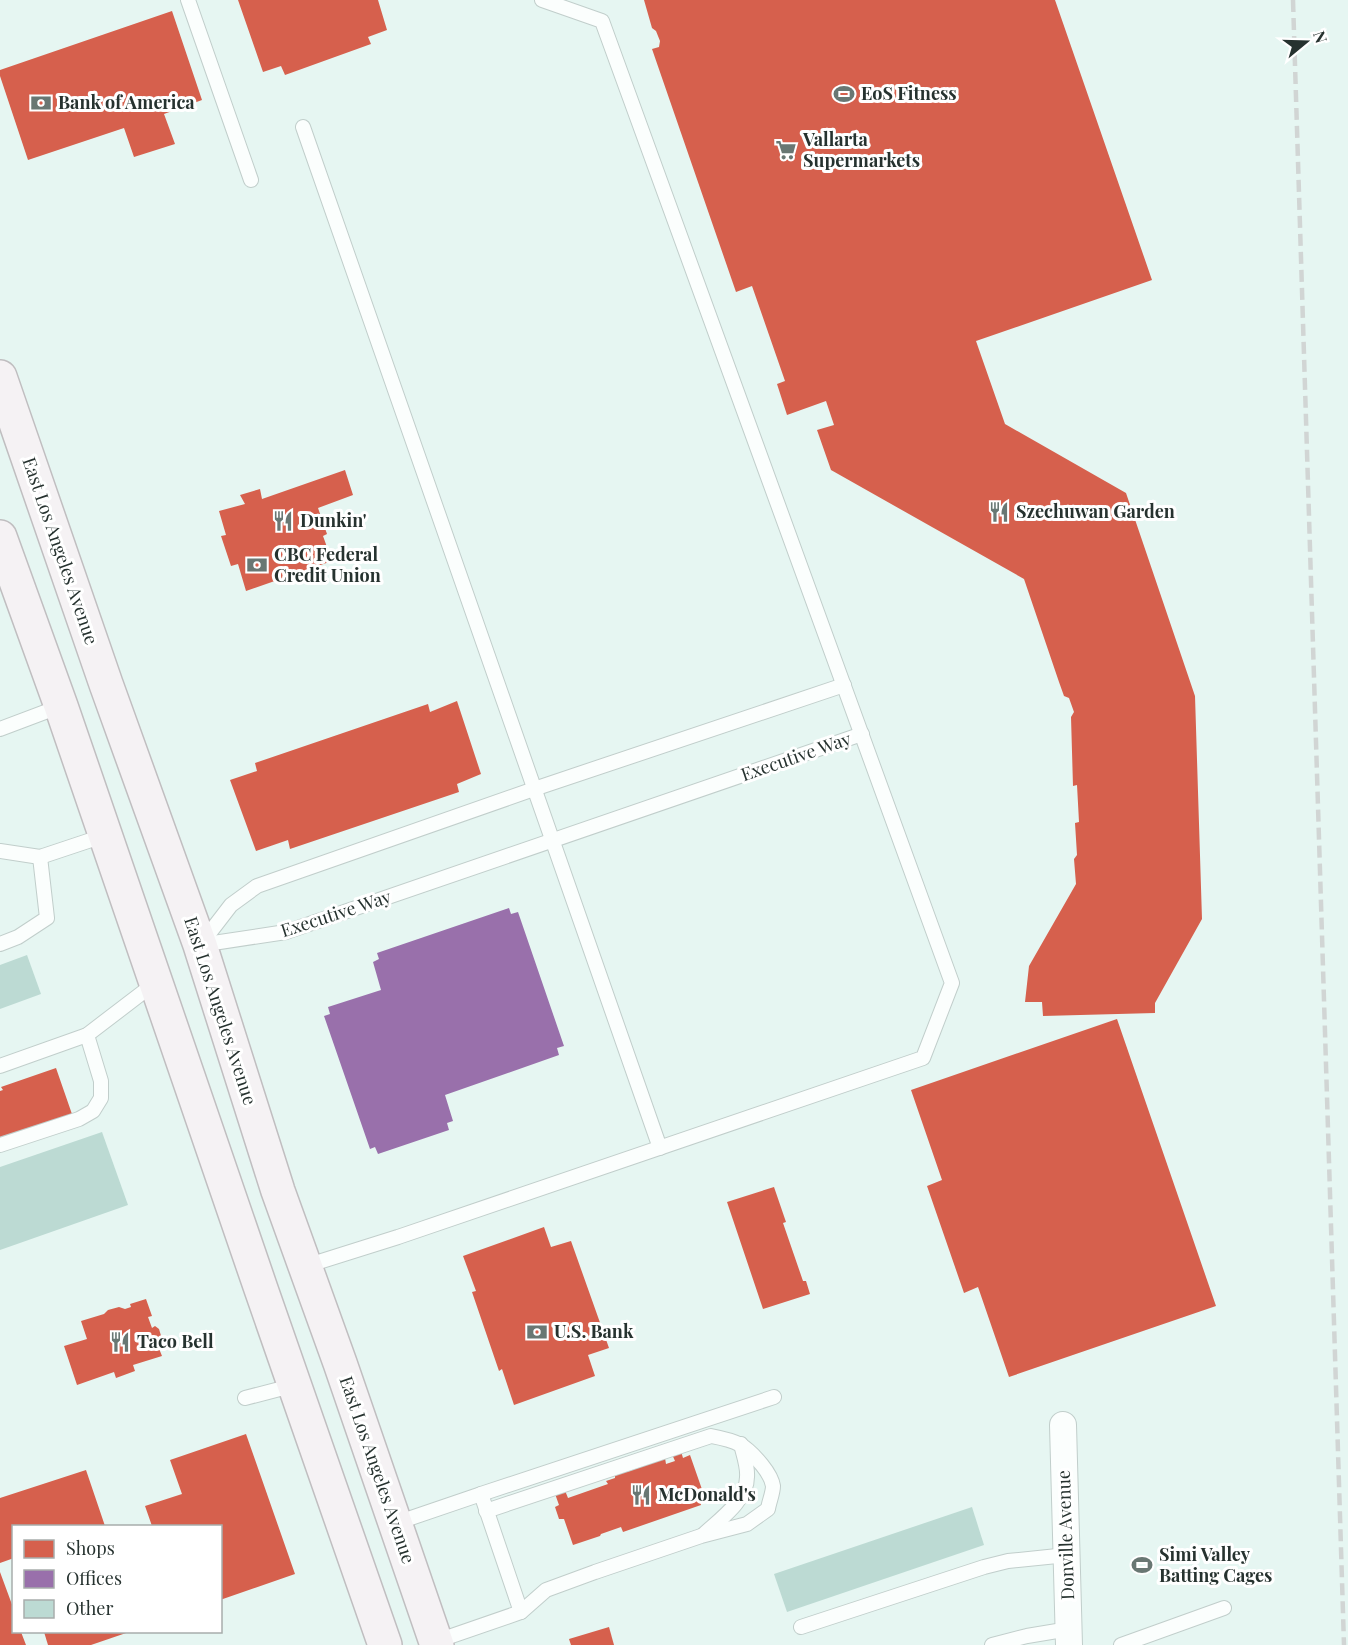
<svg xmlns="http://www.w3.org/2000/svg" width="1348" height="1645" font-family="'Playfair Display',serif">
<rect width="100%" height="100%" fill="#e6f6f2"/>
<g fill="#d6604d">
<path d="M238 0H378L387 30 368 37 371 44 285 75 281 66 263 72Z"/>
<path d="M644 0H1055L1152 280 976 341 1005 424 1126 493 1195 696 1202 919 1155 1003V1013L1043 1016 1042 1002H1025L1029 966 1076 884 1074 859 1077 855 1075 823 1079 822 1077 785 1073 786 1071 717 1074 712 1069 698 1064 696 1059 682 1024 579 831 470 817 430 834 425 826 401 787 415 777 384 785 381 752 286 736 292 652 49 659 47 660 41 656 31 652 28Z"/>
<path d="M172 11 202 100 164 114 175 144 134 157 124 128 28 160 0 76V70Z"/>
<path d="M345 470 353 495 318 508 327 534 323 536 332 561 246 591 238 564 231 566 221 536 226 535 219 511 245 504 240 495 260 489 262 499Z"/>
<path d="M457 701 481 774 457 784 459 792 290 849 288 840 256 851 230 780 257 771 255 763 428 704 430 712Z"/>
<path d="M1117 1019 1216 1306 1009 1377 978 1287 964 1293 927 1186 942 1180 911 1090Z"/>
<path d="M56 1068 73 1117 0 1141V1091L3 1090 1 1087Z"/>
<path d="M774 1187 786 1222 783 1223 803 1281H806L810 1294 763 1309 727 1202Z"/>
<path d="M544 1227 551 1247 571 1241 609 1348 588 1355 595 1376 514 1405 502 1369 499 1371 472 1292 476 1291 463 1256Z"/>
<path d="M146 1299 152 1316 148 1317 152 1328 155 1326 159 1329 162 1339V1344L158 1346 162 1356 133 1365 135 1371 116 1378 114 1372 77 1385 64 1346 87 1339 81 1321 104 1314 108 1310 119 1307 125 1309 131 1307 130 1304Z"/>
<path d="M246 1434 295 1574 220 1600V1526H152L145 1506 182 1494 170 1460Z"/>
<path d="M680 1448 683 1458 690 1455 705 1498 700 1500 701 1505 623 1532 621 1527 601 1534 600 1536 573 1545 564 1519H559L555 1507 559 1505 554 1491 564 1488 568 1498 608 1484 606 1481 615 1478V1476L617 1475 615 1470 625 1467 627 1472 665 1458 666 1464 675 1461 671 1452Z"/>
<path d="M86 1470 105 1526H14V1558L0 1563V1498Z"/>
<path d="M0 1572 14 1610V1632H21L26 1645H0Z"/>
<path d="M609 1627 614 1645H571L569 1639Z"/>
<path d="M44 1632H129L91 1645H48Z"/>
</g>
<path fill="#9970ab" d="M509 908 511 914 518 912 564 1046 557 1048 559 1055 445 1095 453 1121 447 1123 449 1130 378 1154 375 1147 370 1149 324 1016 330 1014 328 1007 381 990 373 962 379 959 377 953Z"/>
<g fill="#bcdad3">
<path d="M27 955 41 994 0 1009V965Z"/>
<path d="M102 1132 128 1205 0 1250V1167Z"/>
<path d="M972 1507 984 1545 787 1612 774 1574Z"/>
</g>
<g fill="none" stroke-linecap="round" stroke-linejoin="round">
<g stroke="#c1cecb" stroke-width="16">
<g id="lane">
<path d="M188 0 251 180"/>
<path d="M303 127 660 1148"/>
<path d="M0 729 61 706"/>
<path d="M0 851 40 857 106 835"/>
<path d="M0 944 18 937 47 918 40 857"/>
<path d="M201 944 231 905 257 886 534 789 844 685"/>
<path d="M200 945 286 932 862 734"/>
<path d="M0 1066 87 1035 155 983"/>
<path d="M0 1145 79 1119 93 1111 101 1098V1081L87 1035"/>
<path d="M306 1266 398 1237 923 1058 952 983 602 21 542 0"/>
<path d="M245 1398 295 1385"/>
<path d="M396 1523 481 1494"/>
<path d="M703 1535C719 1520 747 1501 747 1477 748 1466 743 1454 741 1444"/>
<path d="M521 1612 481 1494 774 1397"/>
<path d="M801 1627 984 1567 1008 1561 1067 1555"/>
<path d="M434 1642 521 1612 546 1590 595 1572 701 1536 747 1524 768 1509C769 1502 773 1493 773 1486 772 1479 766 1470 762 1465 745 1444 737 1441 711 1436L486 1511"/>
<path d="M992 1645 1027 1636 1069 1629"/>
<path d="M1121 1645 1224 1608"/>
</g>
</g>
<g stroke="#c1cecb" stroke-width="28">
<path id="street" d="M1063 1425 1069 1645"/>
</g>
<g stroke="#c0bec0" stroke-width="36">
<g id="primary">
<path d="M0 377 106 684 200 945 278 1191 340 1363 437 1645"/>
<path d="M0 537 61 706 261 1289 385 1645"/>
</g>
</g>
<use href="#lane" stroke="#fbfefd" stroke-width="14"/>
<use href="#street" stroke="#fbfefd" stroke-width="26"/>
<use href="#primary" stroke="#f5f2f4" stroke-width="33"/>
<path stroke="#d1d5d4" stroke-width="4.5" stroke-dasharray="12 6" stroke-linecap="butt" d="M1293 0 1344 1645"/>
</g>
<defs>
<g id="stadium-bare" transform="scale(1.62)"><path d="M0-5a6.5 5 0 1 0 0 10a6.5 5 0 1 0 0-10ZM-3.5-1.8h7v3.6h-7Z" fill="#697773" stroke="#fff" stroke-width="2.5" paint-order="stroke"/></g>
<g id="bank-bare" transform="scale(1.62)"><path d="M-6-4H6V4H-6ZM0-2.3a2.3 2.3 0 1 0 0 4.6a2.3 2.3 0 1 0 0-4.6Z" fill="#697773" stroke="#fff" stroke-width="2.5" paint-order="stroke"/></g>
<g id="supermarket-bare" transform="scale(1.62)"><path d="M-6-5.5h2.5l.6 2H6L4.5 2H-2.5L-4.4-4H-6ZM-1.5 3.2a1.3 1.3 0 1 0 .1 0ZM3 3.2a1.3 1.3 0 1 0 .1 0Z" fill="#697773" stroke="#fff" stroke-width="2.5" paint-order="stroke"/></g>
<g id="restaurant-bare" transform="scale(1.62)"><path d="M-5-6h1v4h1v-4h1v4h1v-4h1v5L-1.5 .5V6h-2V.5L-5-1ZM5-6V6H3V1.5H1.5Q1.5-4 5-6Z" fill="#697773" stroke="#fff" stroke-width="2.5" paint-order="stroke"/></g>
</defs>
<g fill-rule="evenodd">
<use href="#stadium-bare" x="844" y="94"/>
<use href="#bank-bare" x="41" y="103"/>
<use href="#supermarket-bare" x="786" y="150"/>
<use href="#restaurant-bare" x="999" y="512"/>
<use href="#restaurant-bare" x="283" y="521"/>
<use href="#bank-bare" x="257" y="565"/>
<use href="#bank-bare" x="537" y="1332"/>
<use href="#restaurant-bare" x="120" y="1342"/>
<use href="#restaurant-bare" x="641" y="1495"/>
<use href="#stadium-bare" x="1142" y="1565"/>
</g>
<g text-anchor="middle" stroke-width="6" stroke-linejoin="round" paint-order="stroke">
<g font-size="18" font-weight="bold" fill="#26322f" stroke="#fff" text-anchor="start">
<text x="861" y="100">EoS Fitness</text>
<text x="58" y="109">Bank of America</text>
<text x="803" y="146">Vallarta<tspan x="803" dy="21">Supermarkets</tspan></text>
<text x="1016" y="518">Szechuwan Garden</text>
<text x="300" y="527">Dunkin'</text>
<text x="274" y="561">CBC Federal<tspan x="274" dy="21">Credit Union</tspan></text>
<text x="554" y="1338">U.S. Bank</text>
<text x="137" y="1348">Taco Bell</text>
<text x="658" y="1501">McDonald's</text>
<text x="1159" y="1561">Simi Valley<tspan x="1159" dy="21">Batting Cages</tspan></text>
</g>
<g font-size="18" fill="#26322f" stroke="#fff">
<text transform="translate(60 551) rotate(71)" y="6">East Los Angeles Avenue</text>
<text transform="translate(796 757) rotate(-19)" y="6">Executive Way</text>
<text transform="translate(336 914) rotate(-18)" y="6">Executive Way</text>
<text transform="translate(220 1011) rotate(72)" y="6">East Los Angeles Avenue</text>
<text transform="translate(377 1470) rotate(71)" y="6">East Los Angeles Avenue</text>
<text transform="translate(1066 1535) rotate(-92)" y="6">Donville Avenue</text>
</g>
</g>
<rect x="12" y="1525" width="210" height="108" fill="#ffffff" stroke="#a8adac" stroke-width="1.5"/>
<rect x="24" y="1540" width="30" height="18" fill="#d6604d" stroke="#a8adac" stroke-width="1.5"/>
<text x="66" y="1555" font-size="18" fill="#26322f">Shops</text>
<rect x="24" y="1570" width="30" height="18" fill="#9970ab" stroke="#a8adac" stroke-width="1.5"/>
<text x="66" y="1585" font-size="18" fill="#26322f">Offices</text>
<rect x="24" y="1600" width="30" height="18" fill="#bcdad3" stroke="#a8adac" stroke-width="1.5"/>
<text x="66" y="1615" font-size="18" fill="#26322f">Other</text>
<g transform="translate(1306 42) rotate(71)" stroke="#ffffff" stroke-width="4.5" paint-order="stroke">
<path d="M0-4.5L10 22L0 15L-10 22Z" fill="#26322f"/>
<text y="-9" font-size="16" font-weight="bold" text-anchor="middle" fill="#26322f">N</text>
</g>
</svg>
